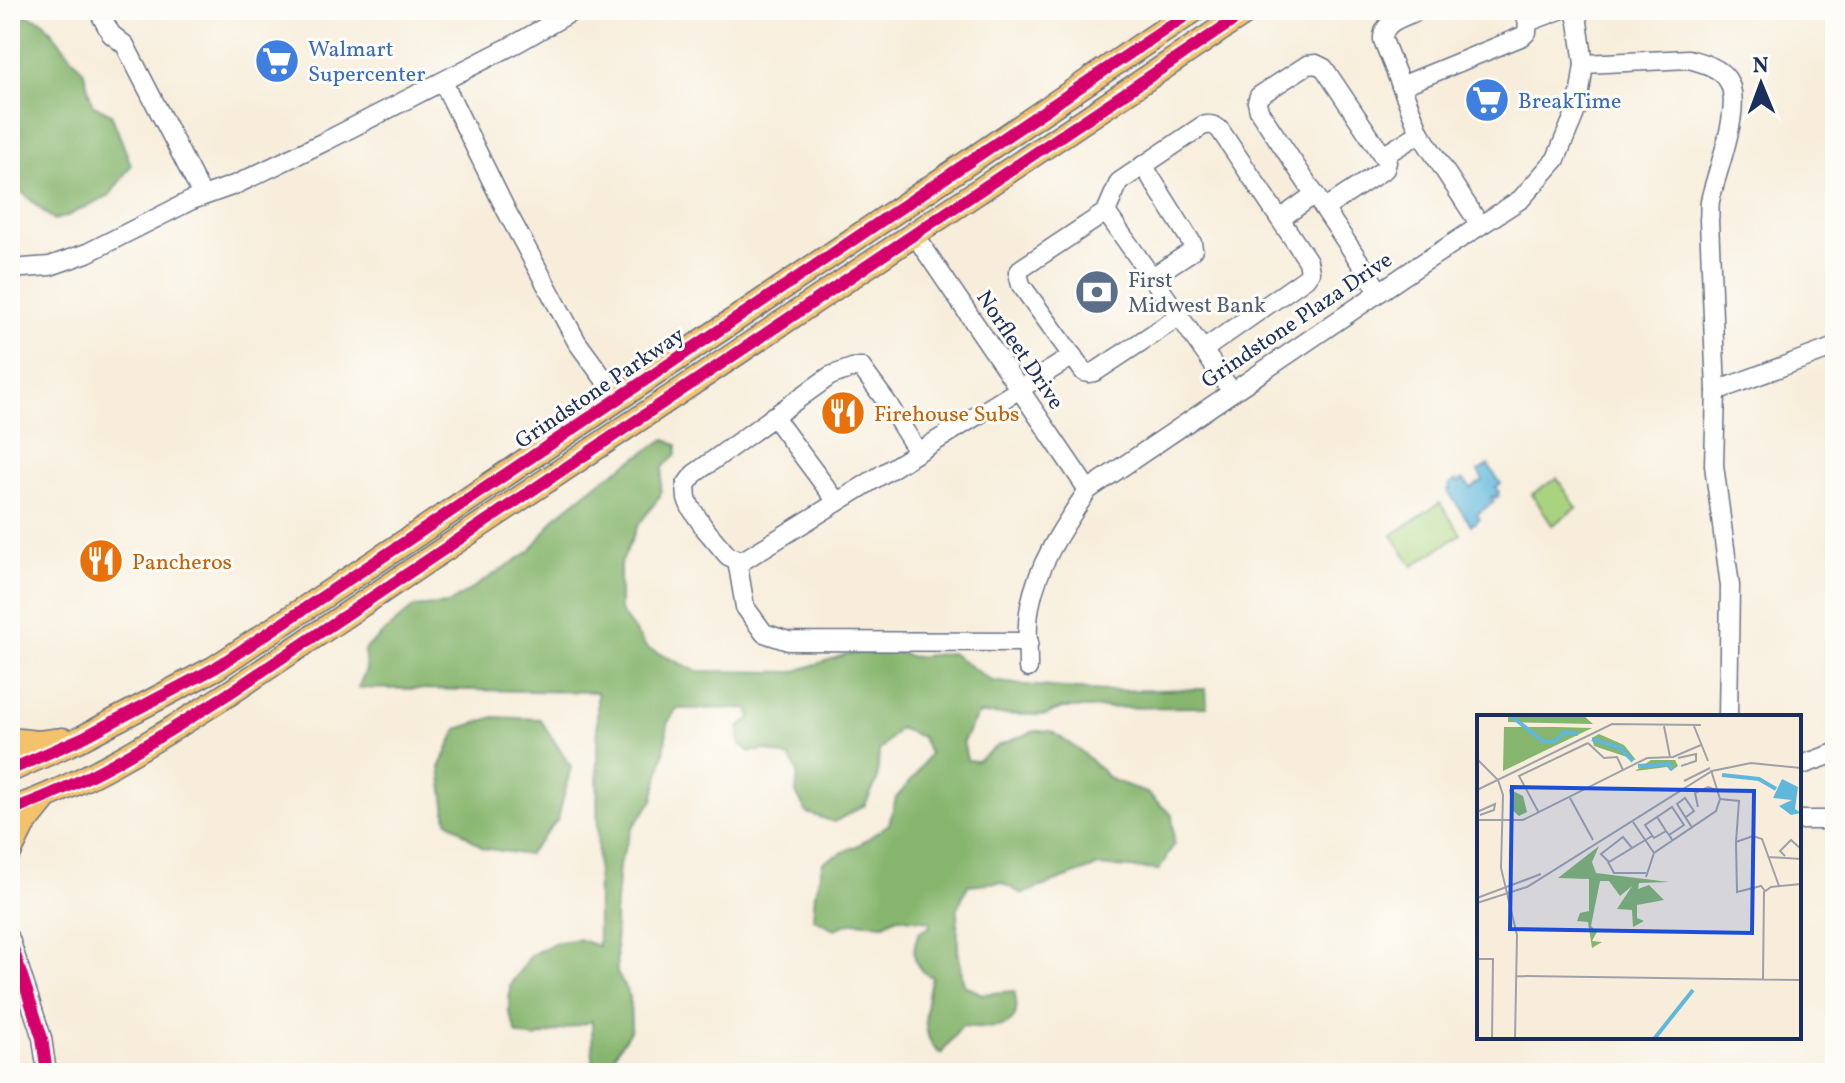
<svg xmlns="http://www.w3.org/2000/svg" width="1845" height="1083" font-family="Vollkorn,serif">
<rect width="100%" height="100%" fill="#fdfcf7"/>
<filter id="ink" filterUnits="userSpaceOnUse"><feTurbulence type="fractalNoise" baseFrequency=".0125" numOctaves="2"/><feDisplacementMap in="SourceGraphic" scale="16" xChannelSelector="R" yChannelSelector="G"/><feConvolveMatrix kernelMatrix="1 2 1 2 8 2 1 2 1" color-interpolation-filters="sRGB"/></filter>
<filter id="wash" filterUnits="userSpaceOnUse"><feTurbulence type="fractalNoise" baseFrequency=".006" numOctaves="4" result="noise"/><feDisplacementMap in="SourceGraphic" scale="32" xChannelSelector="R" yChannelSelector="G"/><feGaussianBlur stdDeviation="1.8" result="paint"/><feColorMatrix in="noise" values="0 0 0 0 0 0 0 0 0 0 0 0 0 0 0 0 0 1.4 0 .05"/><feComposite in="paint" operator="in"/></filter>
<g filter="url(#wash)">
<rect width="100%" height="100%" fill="#f7edda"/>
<g fill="#a9d37e" stroke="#62816e" stroke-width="2">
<path d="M1557 478 1577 508 1552 525 1532 494Z"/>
<path d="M1440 503 1461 534 1413 566 1392 535Z"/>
</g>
<g fill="#86b56d" stroke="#507266" stroke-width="2">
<path d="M10 10 43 21 84 72 92 104 111 114 131 165 110 195 67 216 54 220C38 208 26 194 10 183Z"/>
<path d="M665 439 677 445 676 455 663 467 660 496 637 527 620 566V611L647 648 697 671 793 672 847 654 892 651 913 657 951 653 992 681 1023 685 1106 691 1206 689 1207 707 1062 708 1046 715 978 714 963 741 967 760 977 761 999 745 1035 731H1051L1083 753 1110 779 1147 793 1172 815 1174 844 1159 870 1098 866 1022 894 1001 882 968 885 957 909 958 951 964 985 982 994 1014 991C1026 1034 993 1028 962 1026L941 1054C918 1038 926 1000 932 977 911 968 911 949 920 931L929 928 930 921 897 917 884 924 853 922 834 929 813 918 815 893 823 862 860 844 889 824 896 798 915 776 929 754 922 737 899 728 879 751 877 781 865 805 834 822 807 813 796 793 798 772 790 758 766 750 750 752 739 744V728L751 718 748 708 677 709 668 722 664 753 653 800 632 828 619 865 615 915 617 973 630 997 631 1029 615 1054 619 1070 625 1073H593L592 1021 534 1038 517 1034 509 1012 510 985 531 955 554 943 578 939 598 946 597 692 358 688 366 670 364 650 414 607 448 604 530 551 557 516 602 480Z"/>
<path d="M494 717 540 719 571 767 558 819 528 855 483 848 447 820 440 768 457 729Z"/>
</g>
<path fill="#5fb7dc" stroke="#3d739d" stroke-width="2" d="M1488 465 1501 484 1496 487 1499 492 1497 494 1499 496 1495 498 1493 496 1491 497 1494 502 1477 514 1480 519 1471 525 1447 490 1451 488 1449 485 1456 480 1458 483 1463 479 1471 488 1483 480 1478 471Z"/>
</g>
<g filter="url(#ink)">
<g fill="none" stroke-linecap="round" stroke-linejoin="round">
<g stroke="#687289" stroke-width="21">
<g id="minor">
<path d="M98 10 111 34 125 45 202 195"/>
<path d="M1420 10C1404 17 1382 21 1383 40L1420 133"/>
<path d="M1523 10 1528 22 1560 10"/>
<path d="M1584 64 1689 59C1702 63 1719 67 1727 79 1745 104 1716 172 1710 201 1709 207 1710 214 1709 220L1716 391 1835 347"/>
<path d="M443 82 507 212 577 342 618 398"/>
<path d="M1401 86 1523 36 1527 32 1528 22"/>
<path d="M1383 156 1420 133 1480 225"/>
<path d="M1143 165 1192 243 1193 249 1189 253 1152 277"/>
<path d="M1324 209 1385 169 1387 162 1324 68 1316 64 1307 65 1259 96 1257 102 1259 111 1369 276 1380 292"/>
<path d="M1106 212 1119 182 1202 126C1209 124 1214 124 1220 130L1308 261 1310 272 1306 278 1203 350"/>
<path d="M1280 219 1315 194"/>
<path d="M914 234 1088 490"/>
<path d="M10 269 50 266 87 253 192 200 237 184 326 141 519 42 575 10"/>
<path d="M1180 316 1095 372 1089 373 1084 372 1021 285 1018 273 1022 268 1106 212C1148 272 1191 332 1232 392"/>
<path d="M1716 391 1714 465 1730 586 1728 717"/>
<path d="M773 416 837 502"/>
<path d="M918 452 888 404 861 367 852 368 830 376 694 474 686 485 687 499 691 508 705 529 728 556 737 560H744L1073 356"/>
<path d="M737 560 745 607 764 633 788 641 1029 642"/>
<path d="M1028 668C1028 648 1026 626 1030 606 1038 563 1064 526 1088 490L1418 266 1521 199 1556 159 1578 106 1584 64 1578 22 1574 10"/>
<path d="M1799 766 1835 753"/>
<path d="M1799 820H1835"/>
<path d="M10 939 42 1038 47 1073"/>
</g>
</g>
<g stroke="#687289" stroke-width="27">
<g id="major">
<path d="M10 740 38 743 63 740"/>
<path d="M10 770 82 738 215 668 408 540 1194 10"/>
<path d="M10 810C89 783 158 738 228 694L1249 10"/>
<path d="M10 851 23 825 43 800"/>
</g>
</g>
<use href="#minor" stroke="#fff" stroke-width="18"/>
<use href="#major" stroke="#f3c26a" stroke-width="24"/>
<g stroke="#fdfcf7" stroke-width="17">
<g id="cycleway">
<path d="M10 770 82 738 215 668 408 540 1194 10"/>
<path d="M10 810C89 783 158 738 228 694L1249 10"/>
<path d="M10 939 42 1038 47 1073"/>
</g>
</g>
<use href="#cycleway" stroke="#d6006c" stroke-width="12"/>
</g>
</g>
<defs>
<g id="supermarket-disc" transform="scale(2.3)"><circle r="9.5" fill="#3f7fe0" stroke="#fdfcf7"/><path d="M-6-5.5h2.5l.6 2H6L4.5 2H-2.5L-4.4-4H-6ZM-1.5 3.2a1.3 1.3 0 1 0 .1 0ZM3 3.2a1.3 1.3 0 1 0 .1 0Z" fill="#fff"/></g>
<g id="bank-disc" transform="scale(2.3)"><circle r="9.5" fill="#5c6f8a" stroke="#fdfcf7"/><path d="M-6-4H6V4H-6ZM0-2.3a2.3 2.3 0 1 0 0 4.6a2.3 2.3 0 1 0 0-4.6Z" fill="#fff"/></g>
<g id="restaurant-disc" transform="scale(2.3)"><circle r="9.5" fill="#e8710a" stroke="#fdfcf7"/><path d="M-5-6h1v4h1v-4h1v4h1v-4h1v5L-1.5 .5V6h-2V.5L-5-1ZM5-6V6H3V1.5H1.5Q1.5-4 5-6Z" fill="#fff"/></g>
</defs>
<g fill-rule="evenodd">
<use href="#supermarket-disc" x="277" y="61"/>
<use href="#supermarket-disc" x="1487" y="100"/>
<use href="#bank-disc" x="1097" y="292"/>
<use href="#restaurant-disc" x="843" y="413"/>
<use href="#restaurant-disc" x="101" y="561"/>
</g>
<g text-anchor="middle" stroke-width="6" stroke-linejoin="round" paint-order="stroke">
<g font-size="22" fill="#366cbe" stroke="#fdfcf7" text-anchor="start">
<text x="308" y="56">Walmart<tspan x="308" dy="25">Supercenter</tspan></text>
<text x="1518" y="108">BreakTime</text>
</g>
<g font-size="22" fill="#4e5e75" stroke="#fdfcf7" text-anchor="start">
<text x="1128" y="287">First<tspan x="1128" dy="25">Midwest Bank</tspan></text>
</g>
<g font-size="22" fill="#1b2f5e" stroke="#fdfcf7">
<text transform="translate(1296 319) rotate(-34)" y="8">Grindstone Plaza Drive</text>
<text transform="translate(1021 349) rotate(56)" y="8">Norfleet Drive</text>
<text transform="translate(599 387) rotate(-34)" y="8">Grindstone Parkway</text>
</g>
<g font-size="22" fill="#c56008" stroke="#fdfcf7" text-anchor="start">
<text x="874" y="421">Firehouse Subs</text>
<text x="132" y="569">Pancheros</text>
</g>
</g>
<g transform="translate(1477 715)">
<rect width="324" height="324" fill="#f7edda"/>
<path d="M31 0H106L116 9 31 7ZM27 12H79L115 13 26 56ZM122 19 147 30 159 45 117 31 115 23ZM174 45H198L201 51 194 56 190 52 158 56ZM32 74 46 81 50 97 42 101 35 95ZM122 131 115 147 119 158 192 167 162 168 161 174 172 170 187 185 160 190V203L167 206 156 212 155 195 140 194 155 171 143 181 132 166H123L114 211 120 217 115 226 125 227 115 233 111 207 100 206 103 198 112 196V164L81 163Z" fill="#86b56d"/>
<path d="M305 64 321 72 318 94 324 98 314 100 302 91 315 85 296 83Z" fill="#5fb7dc"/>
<path fill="none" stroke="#5fb7dc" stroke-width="4" d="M33 0 67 27 79 26 88 17 101 19M115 24 143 33 156 46M161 51 192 49 195 55M245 60 282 64 299 74M177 324 216 275"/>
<path fill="none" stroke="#9fa1a8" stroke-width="2" d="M187 11 193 42M217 11 231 46M111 28 127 43 140 42 146 55M201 43 219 39V46L204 51M0 44 21 65 26 80 24 153 40 220 38 324M207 66 233 53M0 75 135 9 224 10M93 83 116 125M243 84 262 86 259 127 276 121 285 124 302 171M221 92 218 78 231 72 242 76M0 97 18 89 17 95 3 100M62 98 42 61 111 28M180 102 195 92 207 110 192 120M209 102 217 96 208 83 200 89 214 111 216 113M0 105H46L170 43 196 42 224 30M156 107 177 138M189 116 177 123 168 110 180 102 189 116 192 120 196 126M259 127 260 177 284 171 288 176M155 133 146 122 124 139 132 147 175 121M308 141 303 136 314 125 324 134M292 142 324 144M131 147 137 158H169M169 162 177 138 239 96 243 84 234 55M0 183 64 159M0 188 50 172 235 56 274 48 324 53M0 244H16L15 324M40 261 324 265M286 264 287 177 294 172 324 169"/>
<path fill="#1d4ed8" fill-opacity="0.15" stroke="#1d4ed8" stroke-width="4" d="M35 72 277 76 275 218 33 214Z"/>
<rect width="324" height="324" fill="none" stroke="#1b2f5e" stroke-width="4"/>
</g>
<rect width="1845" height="1083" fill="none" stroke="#fdfcf7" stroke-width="40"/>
<g transform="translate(1761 84) rotate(359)" stroke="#fdfcf7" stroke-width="6" paint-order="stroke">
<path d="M0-6L14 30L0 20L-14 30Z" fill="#1b2f5e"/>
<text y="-12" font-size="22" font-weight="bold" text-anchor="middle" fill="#1b2f5e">N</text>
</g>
</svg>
